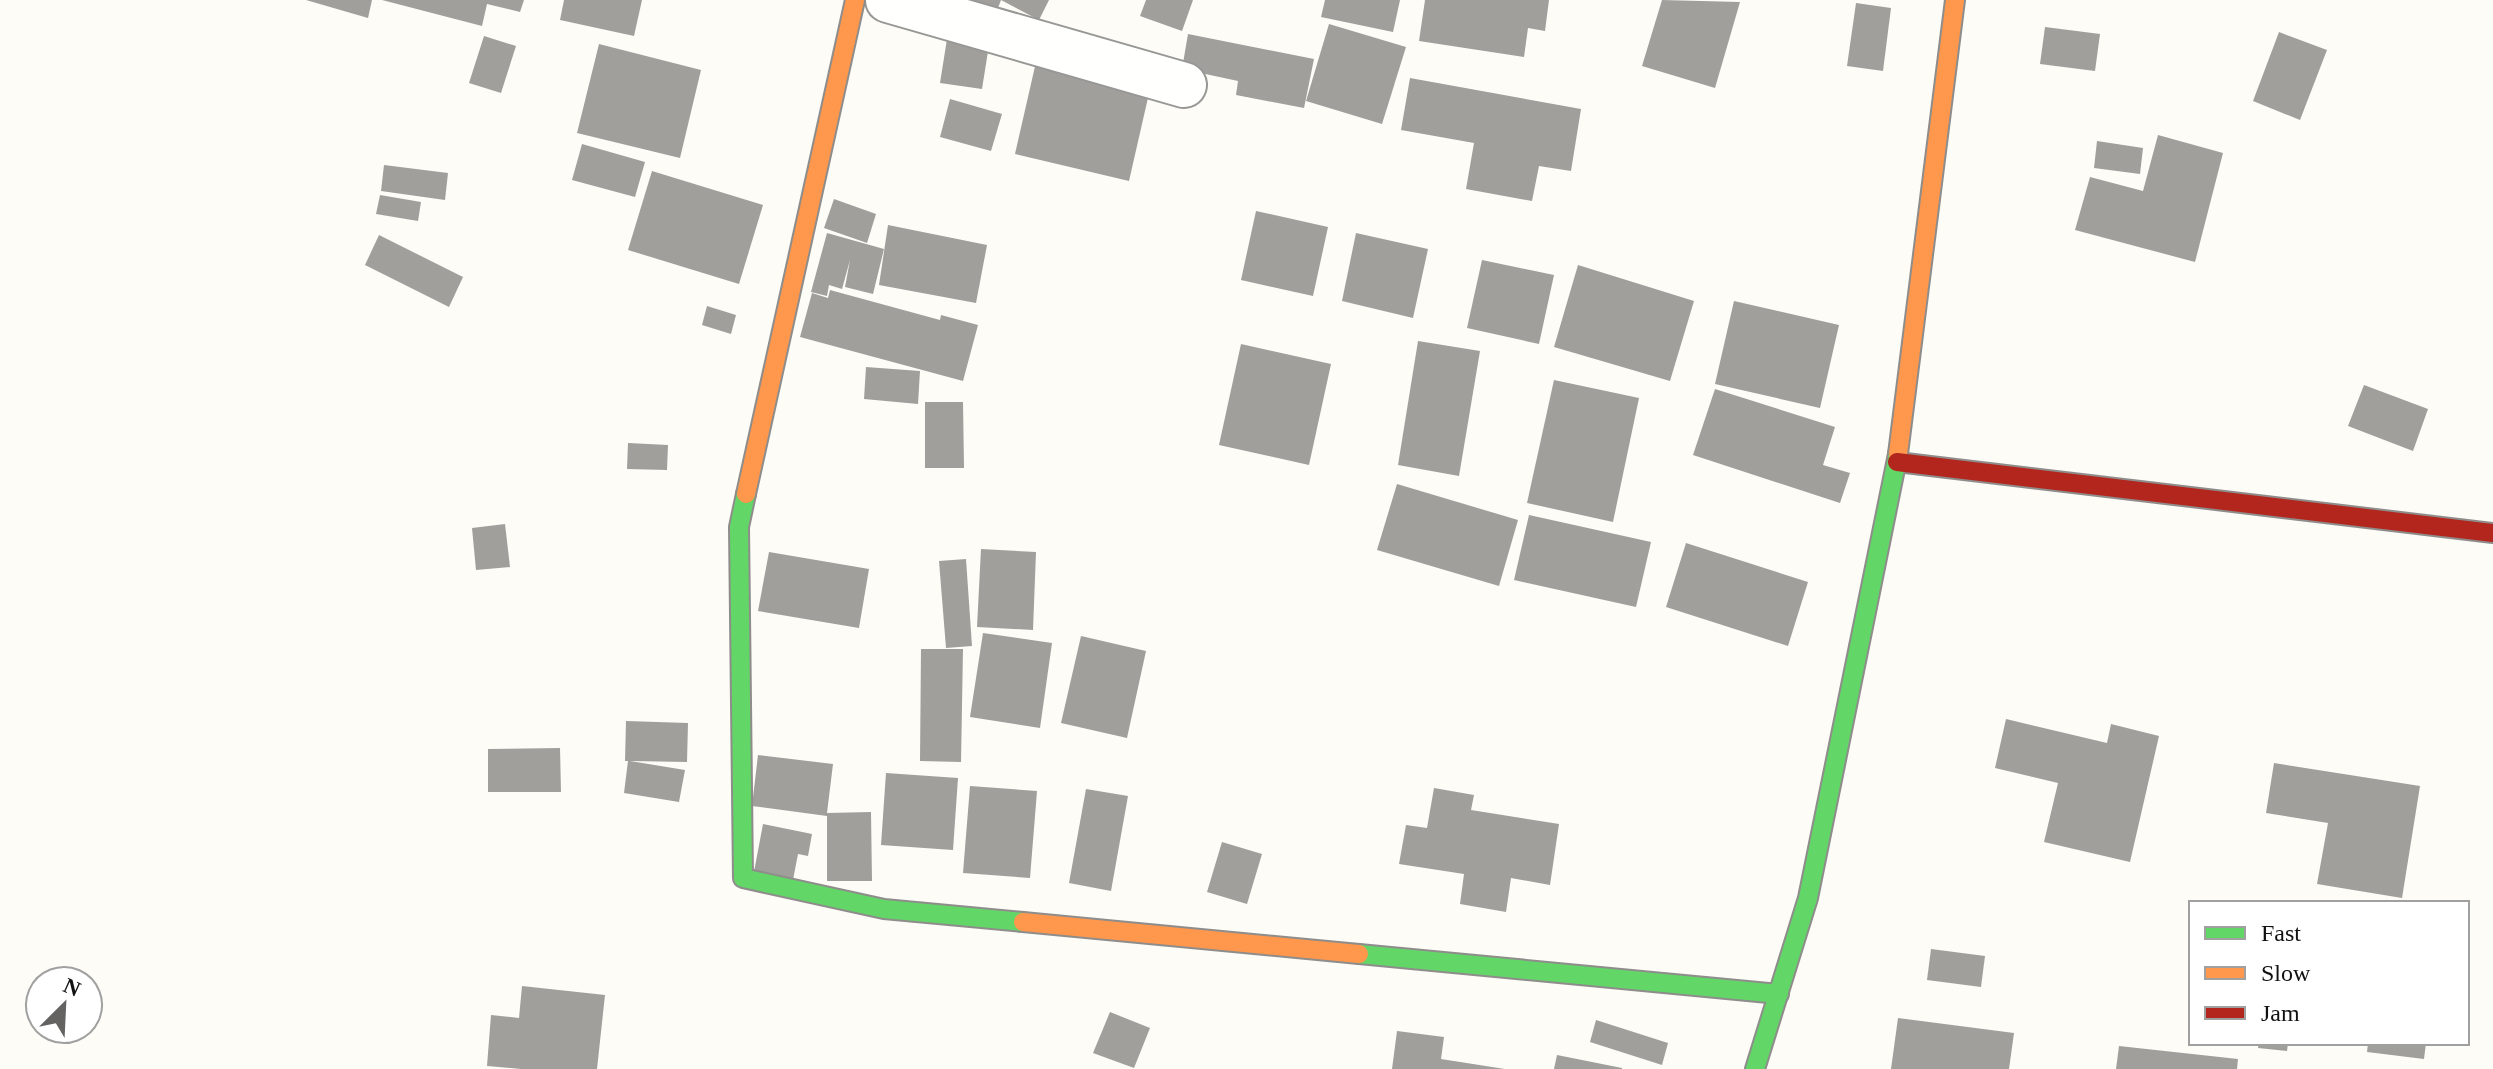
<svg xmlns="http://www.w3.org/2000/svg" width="2493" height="1069" font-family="Georgia,serif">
<rect width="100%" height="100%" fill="#fdfcf7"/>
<g fill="#a19f9c">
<path d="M306 0H372L368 18Z"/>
<path d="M382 0H524L520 12 487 4 482 26Z"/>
<path d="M564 0H642L634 36 560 20Z"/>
<path d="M952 0H1049L1039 20 1001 0 995 16Z"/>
<path d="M1146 0H1193L1182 31 1140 16Z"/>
<path d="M1325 0H1400L1393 32 1321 17Z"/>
<path d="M1425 0H1549L1545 31 1528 28 1524 57 1419 41Z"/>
<path d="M1662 0 1740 2 1715 88 1642 66Z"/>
<path d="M1856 3 1891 8 1883 71 1847 66Z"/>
<path d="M1329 24 1406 47 1382 124 1306 101Z"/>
<path d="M2045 27 2100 34 2095 71 2040 64Z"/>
<path d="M2279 32 2327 50 2300 120 2253 101Z"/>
<path d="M1188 34 1314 59 1304 108 1236 95 1238 81 1182 69Z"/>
<path d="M484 36 516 46 501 93 469 83Z"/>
<path d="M947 39 989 45 982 89 940 83Z"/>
<path d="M599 44 701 70 680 158 577 133Z"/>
<path d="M1036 62 1150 89 1129 181 1015 154Z"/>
<path d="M1410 78 1581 109 1571 171 1539 166 1532 201 1466 189 1474 143 1401 130Z"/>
<path d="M950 99 1002 114 991 151 940 137Z"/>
<path d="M2158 135 2223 153 2195 262 2075 230 2090 177 2143 191Z"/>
<path d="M2097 141 2143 148 2140 174 2094 168Z"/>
<path d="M582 144 645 162 635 197 572 180Z"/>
<path d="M384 165 448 173 445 200 381 191Z"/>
<path d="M652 171 763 205 739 284 628 250Z"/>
<path d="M380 195 421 202 418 221 376 214Z"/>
<path d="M834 199 876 214 867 243 824 228Z"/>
<path d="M1256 211 1328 227 1313 296 1241 280Z"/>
<path d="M888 225 987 245 976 303 879 285Z"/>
<path d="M827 233 884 249 873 294 845 287 850 260 842 289 829 285 827 296 811 292Z"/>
<path d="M1356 233 1428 249 1413 318 1342 301Z"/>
<path d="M379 235 463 277 449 307 365 265Z"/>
<path d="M1482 260 1554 275 1539 344 1467 328Z"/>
<path d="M1578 265 1694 301 1670 381 1554 347Z"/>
<path d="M830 290 940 320 941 315 978 325 963 381 800 337 812 293 828 298Z"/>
<path d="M1734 301 1839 325 1820 408 1715 384Z"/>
<path d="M707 306 736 315 731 334 702 325Z"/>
<path d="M1418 341 1480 351 1459 476 1398 465Z"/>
<path d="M1241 344 1331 364 1309 465 1219 445Z"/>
<path d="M866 367 920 371 918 404 864 399Z"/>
<path d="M1554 380 1639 398 1613 522 1527 503Z"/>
<path d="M2364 385 2428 409 2413 451 2348 426Z"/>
<path d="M1715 389 1835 427 1823 465 1850 473 1840 503 1693 455Z"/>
<path d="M925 402H963L964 468H925Z"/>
<path d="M628 443 668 445 667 470 627 469Z"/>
<path d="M1397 484 1518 520 1499 586 1377 550Z"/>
<path d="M1529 515 1651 542 1636 607 1514 580Z"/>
<path d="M505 524 510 567 476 570 472 528Z"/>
<path d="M1686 543 1808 582 1788 646 1666 607Z"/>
<path d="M981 549 1036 552 1033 630 977 627Z"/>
<path d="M769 552 869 569 859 628 758 611Z"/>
<path d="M966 559 972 646 946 648 939 561Z"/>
<path d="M983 633 1052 643 1040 728 970 717Z"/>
<path d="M1081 636 1146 651 1127 738 1061 723Z"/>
<path d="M921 649H963L961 762 920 761Z"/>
<path d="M2006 719 2107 743 2111 724 2159 736 2130 862 2044 842 2058 783 1995 768Z"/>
<path d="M626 721 688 723 687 762 630 761 685 770 679 802 624 793 628 761H625Z"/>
<path d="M560 748 561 792H488V749Z"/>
<path d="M758 755 833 764 827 813 871 812 872 881H827V816L752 806Z"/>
<path d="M2274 763 2420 786 2402 898 2317 884 2328 823 2266 813Z"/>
<path d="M886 773 958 778 953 850 881 845Z"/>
<path d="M970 786 1037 791 1030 878 963 873Z"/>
<path d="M1434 788 1474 795 1471 810 1559 824 1550 885 1511 878 1506 912 1460 904 1464 874 1399 864 1406 825 1427 828Z"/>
<path d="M1086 789 1128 796 1111 891 1069 883Z"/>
<path d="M763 824 812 834 808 856 798 854 792 885 753 877Z"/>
<path d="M1222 842 1262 854 1247 904 1207 892Z"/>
<path d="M1931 949 1985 956 1981 987 1927 980Z"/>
<path d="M522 986 605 995 597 1069H521L487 1066 491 1015 519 1018Z"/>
<path d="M1110 1012 1150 1028 1134 1068 1093 1053Z"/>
<path d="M1898 1018 2014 1033 2009 1069H1891Z"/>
<path d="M1596 1020 1668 1043 1662 1065 1590 1042Z"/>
<path d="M1397 1031 1444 1037 1441 1059 1505 1069H1392Z"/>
<path d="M2259 1043H2288L2287 1051 2258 1048Z"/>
<path d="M2368 1043H2426L2424 1059 2367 1052Z"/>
<path d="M2119 1046 2238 1059 2237 1069H2116Z"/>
<path d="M1557 1055 1622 1068V1069H1554Z"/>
</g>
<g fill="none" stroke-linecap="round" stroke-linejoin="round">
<g stroke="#979795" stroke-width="48">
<path id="street" d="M888 0 1184 85"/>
</g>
<g stroke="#8e8d8b" stroke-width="22">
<g id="fast">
<path d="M746 494 739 527 743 878 884 909 1023 922"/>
<path d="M1359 954 1779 994"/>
<path d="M1755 1069 1808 898 1898 454"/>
</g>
</g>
<g stroke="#8e8d8b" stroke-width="22">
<g id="slow">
<path d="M1898 454 1955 0"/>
<path d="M746 494 855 0"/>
<path d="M1023 922 1359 954"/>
</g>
</g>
<g stroke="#8e8d8b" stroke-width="22">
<path id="jam" d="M1897 462 2493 533"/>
</g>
<use href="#street" stroke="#fffffe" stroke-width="44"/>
<use href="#fast" stroke="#63d668" stroke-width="18"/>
<use href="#slow" stroke="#ff974d" stroke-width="18"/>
<use href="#jam" stroke="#b3261e" stroke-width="18"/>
</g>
<rect x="2189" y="901" width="280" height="144" fill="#ffffff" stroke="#a0a0a0" stroke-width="2"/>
<rect x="2205" y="927" width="40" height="12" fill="#63d668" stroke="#a0a0a0" stroke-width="2"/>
<text x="2261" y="941" font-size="24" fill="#111111">Fast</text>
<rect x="2205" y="967" width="40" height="12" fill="#ff974d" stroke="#a0a0a0" stroke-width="2"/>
<text x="2261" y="981" font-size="24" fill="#111111">Slow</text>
<rect x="2205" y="1007" width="40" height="12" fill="#b3261e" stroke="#a0a0a0" stroke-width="2"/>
<text x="2261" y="1021" font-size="24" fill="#111111">Jam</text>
<g transform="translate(64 1005) rotate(24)"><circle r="38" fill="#ffffff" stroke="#a0a0a0" stroke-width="2"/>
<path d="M0-6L14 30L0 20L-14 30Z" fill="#646362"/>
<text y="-12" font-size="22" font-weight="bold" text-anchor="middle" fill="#111111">N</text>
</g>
</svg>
